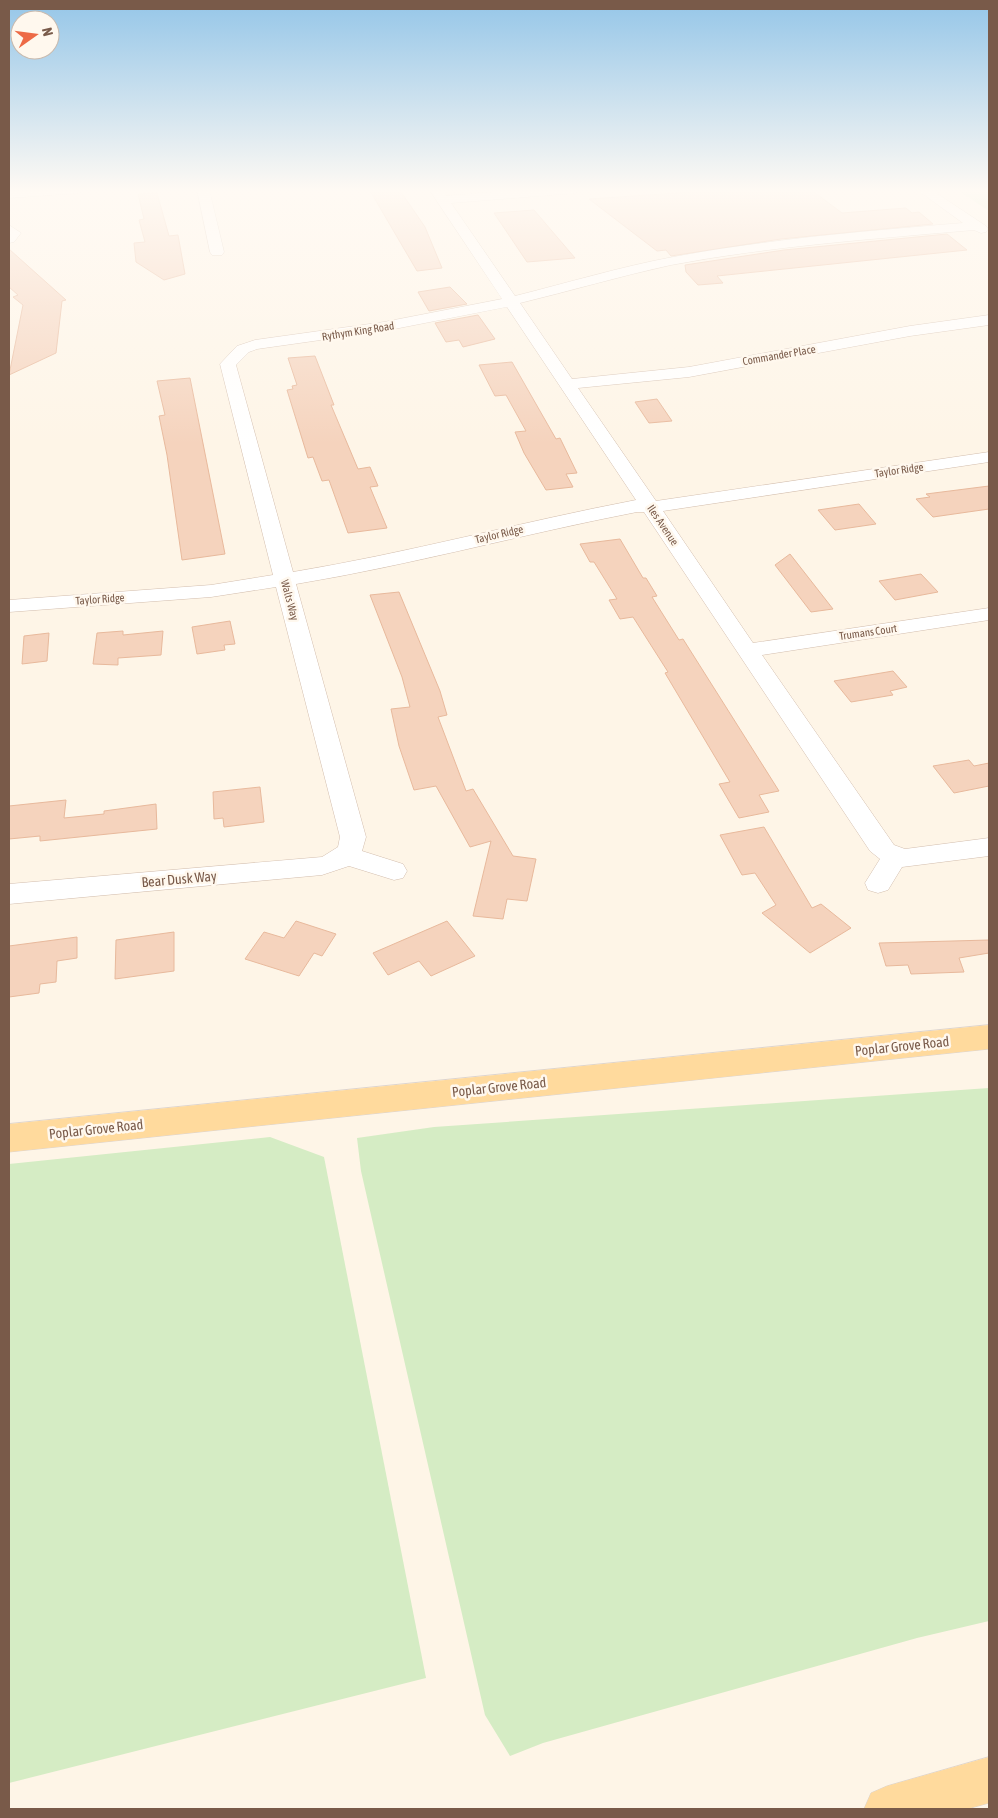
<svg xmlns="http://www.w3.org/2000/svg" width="998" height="1818" font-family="'Asap Condensed',sans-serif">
<rect width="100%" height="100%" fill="#fef5e7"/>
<g fill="#d5ecc4">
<path d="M956 189H989V211Z"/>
<path d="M989 1088V1621L917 1638 543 1743 510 1756 485 1715 361 1171 357 1138 434 1127Z"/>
<path d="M270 1137 324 1157 426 1678 9 1783V1164Z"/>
</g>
<g fill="#f5d3bd" stroke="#e8b99c">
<path d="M369 189H399L425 227 442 268 417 271Z"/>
<path d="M736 189H810L842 213 906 208 912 213 919 212 933 224 781 239 671 256 666 250 657 251 589 199Z"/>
<path d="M157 193 169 236 178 235 185 274 164 280 136 262 134 243 145 242 139 220 144 219 138 194Z"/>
<path d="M534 210 575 258 527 262 494 213Z"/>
<path d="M947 234 967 250 717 276 723 283 698 285 686 272 685 265 784 250Z"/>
<path d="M9 249 66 300 62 301 56 353 9 375 23 305 13 297 18 295 9 287Z"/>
<path d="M450 287 467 304 429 311 418 292Z"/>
<path d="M478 315 495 339 463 347 459 340 446 342 435 323Z"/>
<path d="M315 356 334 405H331L358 469 370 467 378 486 370 487 387 528 348 533 329 480 322 481 313 457 308 458 287 390 293 389 292 386 297 385 288 358Z"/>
<path d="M512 362 556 439 560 438 577 473 566 474 573 487 546 490 524 453 515 432 526 431 506 395 495 396 479 365Z"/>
<path d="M190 378 225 554 182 560 167 455 159 416 165 415 157 381Z"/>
<path d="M657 399 672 421 649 423 635 402Z"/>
<path d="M989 486V509L933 517 916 499 930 497 926 494Z"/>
<path d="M859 504 876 524 835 530 818 510Z"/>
<path d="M620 539 643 578H646L657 596 652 597 679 640 683 639 779 791 759 795 769 812 739 818 719 784 730 782 665 673 668 672 633 617 620 619 609 600 617 599 594 562H590L580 544Z"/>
<path d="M790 554 833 609 811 612 775 565Z"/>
<path d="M921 574 938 592 895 600 879 581Z"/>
<path d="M399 592 440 691 447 715 438 717 466 791 473 789 513 856 536 859 527 901 507 899 503 919 473 916 491 841 470 847 436 786 414 790 399 746 391 709 410 707 402 677 370 595Z"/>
<path d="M230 621 235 644 224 645 225 650 197 654 192 627Z"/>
<path d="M123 631V635L163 631 161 655 118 658V665L93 664 97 633Z"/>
<path d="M49 633 47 661 22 664 24 636Z"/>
<path d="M893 671 907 687 890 691 893 695 851 702 834 681Z"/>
<path d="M969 760 974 766 989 763V786L954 793 933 766Z"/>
<path d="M260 787 264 822 224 827 223 818 214 819 213 792Z"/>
<path d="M66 800 64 818 104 814V811L156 804 157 829 40 841V836L9 839V806Z"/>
<path d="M764 827 812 908 821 904 851 928 810 953 762 913 776 905 755 873 742 875 720 835Z"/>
<path d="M296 921 336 934 322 956 314 953 299 976 245 959 264 932 284 938Z"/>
<path d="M447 921 475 956 431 976 419 961 388 975 373 953Z"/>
<path d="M174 932V971L115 979 116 940Z"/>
<path d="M77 937V958L57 961 56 982 40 984 39 993 9 997V946Z"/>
<path d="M989 940V953L959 958 964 972 911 974 908 965 886 966 879 943Z"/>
</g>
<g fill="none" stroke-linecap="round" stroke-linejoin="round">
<g stroke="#d3beae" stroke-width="1">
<g id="minor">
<path d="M25 189H85L79 193 9 198V190Z"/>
<path d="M197 189H209L224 252 222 255H212L210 252Z"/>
<path d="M429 189H441L446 196 530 189H582L576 193 451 203 515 296C567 283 620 267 673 257 769 239 866 231 963 223L916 189H930L986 226 988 229 986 232 981 233 974 230C873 239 771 246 671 265 620 276 570 291 520 303L572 379 689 367 910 326 989 315V325L910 336 689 377 578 388 656 501 989 452V462L663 511 753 643 989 608V620L762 655 894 845 905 849 989 838V856L902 867 888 890 878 893 868 890 865 883 880 859 870 851 644 512H637C523 534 411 565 296 584L366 837 362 851 403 864 407 871 403 878 394 880 349 866 322 875 9 904V884L322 857 338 847 340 837 276 587 211 597 9 612V600L211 585 273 575 220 364 237 346 255 340 384 322 502 299ZM507 307 636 500C521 522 408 553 293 572L236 365 249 352 257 349 384 331Z"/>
<path d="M9 225 21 233 14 242 9 243Z"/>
</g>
</g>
<g stroke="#dcd4d0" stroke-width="1">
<g id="major">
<path d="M989 1025V1049L9 1152V1124Z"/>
<path d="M989 1757V1803L967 1809H864L871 1793 887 1786Z"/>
</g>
</g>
<use href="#minor" fill="#fff" fill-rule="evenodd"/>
<use href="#major" fill="#ffda9d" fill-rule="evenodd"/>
</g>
<linearGradient id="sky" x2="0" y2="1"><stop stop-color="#95c6e8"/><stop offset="0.43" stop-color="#fffaf4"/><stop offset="1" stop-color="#fffaf4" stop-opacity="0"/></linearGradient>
<rect width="998" height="444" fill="url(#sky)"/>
<g text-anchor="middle" stroke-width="5" stroke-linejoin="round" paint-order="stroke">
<g font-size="11" fill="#795a49" stroke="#fff8ee">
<text transform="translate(358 331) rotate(-9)" y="4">Rythym King Road</text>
<text transform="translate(779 355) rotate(-10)" y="4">Commander Place</text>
<text transform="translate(899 470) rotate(-8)" y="4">Taylor Ridge</text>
<text transform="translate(663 525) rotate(56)" y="4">Iles Avenue</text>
<text transform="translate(499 534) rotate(-13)" y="4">Taylor Ridge</text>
<text transform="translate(100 599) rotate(-4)" y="4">Taylor Ridge</text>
<text transform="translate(290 600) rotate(75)" y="4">Walts Way</text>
<text transform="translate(868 632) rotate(-8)" y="4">Trumans Court</text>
</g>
<g font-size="14" fill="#795a49" stroke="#fff8ee">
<text transform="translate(179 879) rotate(-5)" y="5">Bear Dusk Way</text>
<text transform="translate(902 1046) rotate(-6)" y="5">Poplar Grove Road</text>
<text transform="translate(499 1087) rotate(-6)" y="5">Poplar Grove Road</text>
<text transform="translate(96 1129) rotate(-6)" y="5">Poplar Grove Road</text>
</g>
</g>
<rect width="998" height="1818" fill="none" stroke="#795a49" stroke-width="20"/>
<g transform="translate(35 35) rotate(76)"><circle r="24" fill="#fff8ee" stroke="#c9b9ac"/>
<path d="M0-4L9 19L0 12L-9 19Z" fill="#ed6a46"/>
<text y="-8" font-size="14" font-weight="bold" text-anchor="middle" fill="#795a49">N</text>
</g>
</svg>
